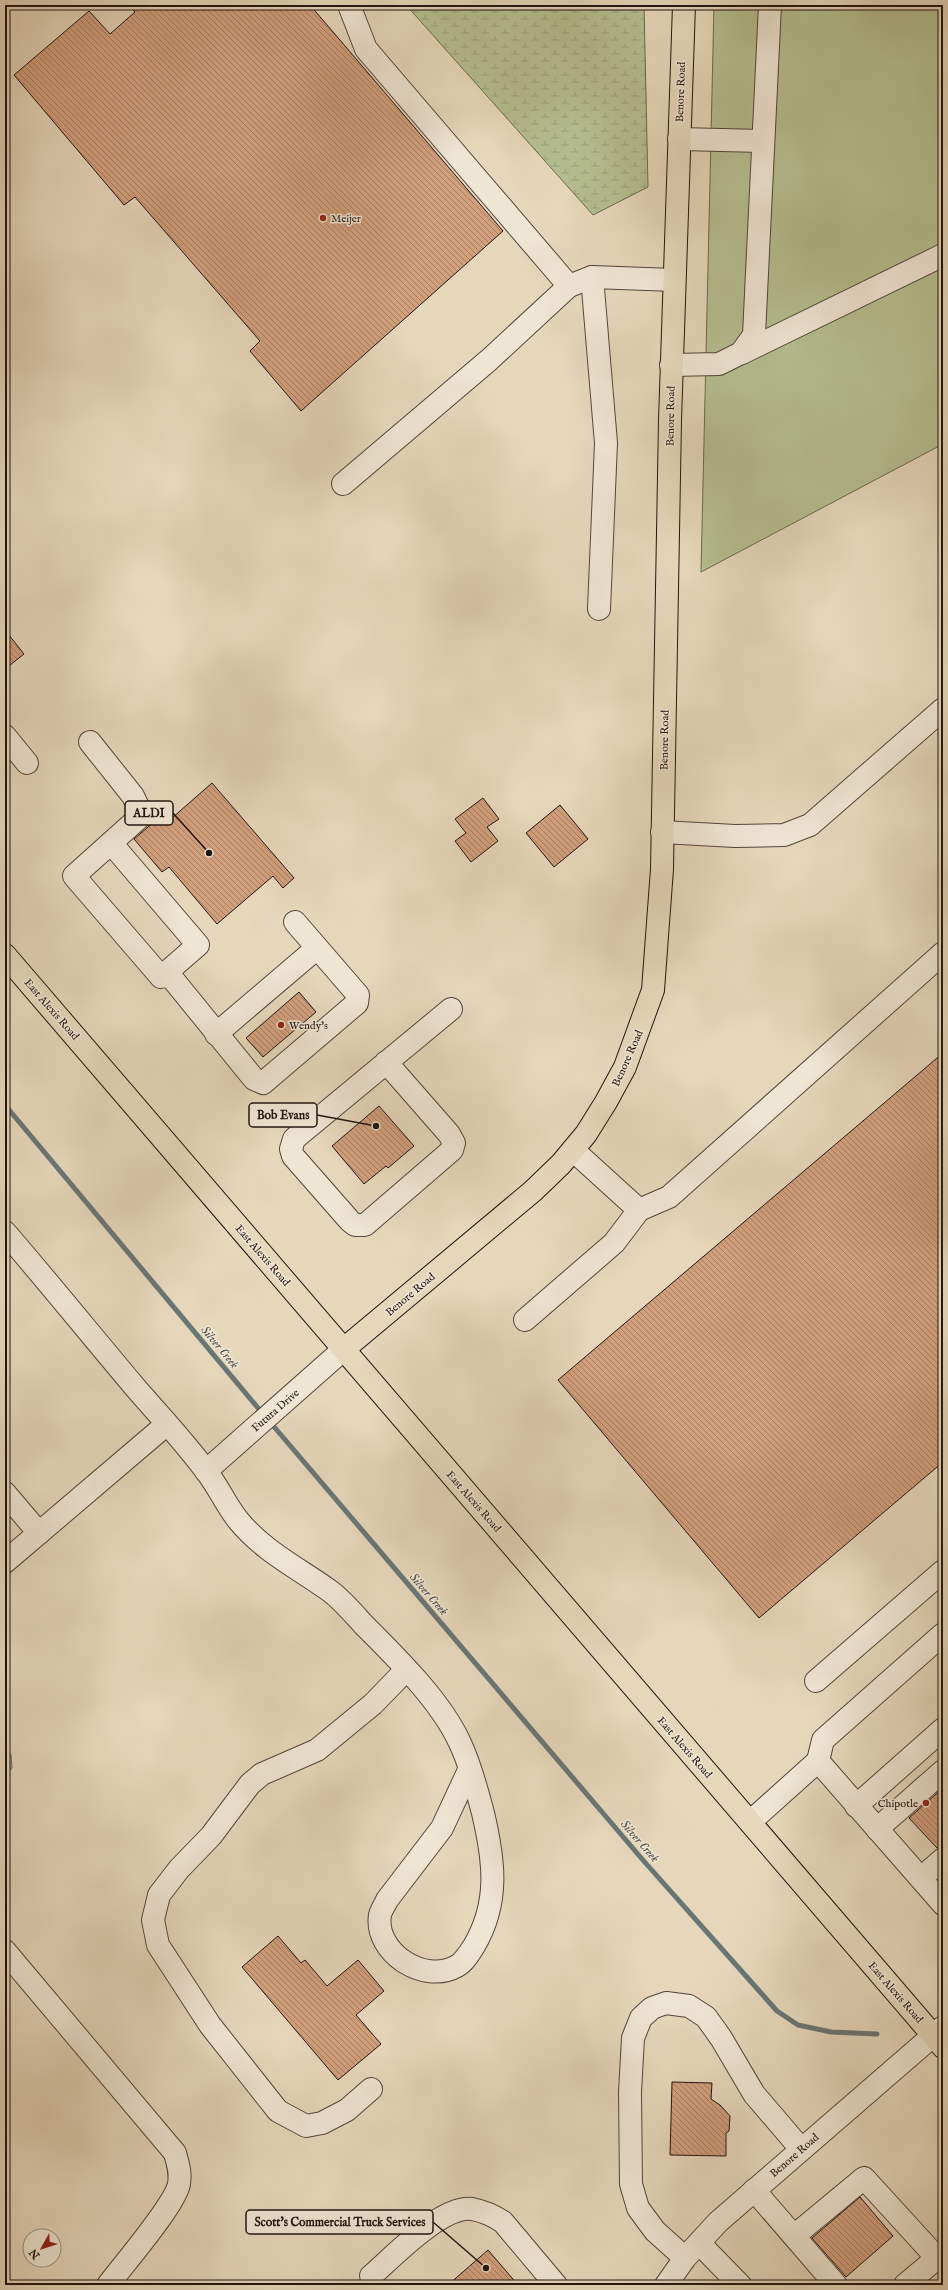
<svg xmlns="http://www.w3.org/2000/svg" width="948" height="2290" font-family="'IM FELL English',serif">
<defs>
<pattern id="wetland-marsh" width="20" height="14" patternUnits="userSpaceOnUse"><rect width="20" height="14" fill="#b5be90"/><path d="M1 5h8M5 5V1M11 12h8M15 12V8" fill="none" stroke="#9ba27b"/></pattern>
<pattern id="water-rules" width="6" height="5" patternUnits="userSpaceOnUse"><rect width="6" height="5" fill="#9ab7ba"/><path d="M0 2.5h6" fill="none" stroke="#849c9f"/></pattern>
<pattern id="building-back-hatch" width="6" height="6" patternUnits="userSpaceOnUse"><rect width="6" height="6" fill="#d29f7d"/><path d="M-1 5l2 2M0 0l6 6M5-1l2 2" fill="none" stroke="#aa8065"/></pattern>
</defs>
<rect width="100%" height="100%" fill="#e6d7bb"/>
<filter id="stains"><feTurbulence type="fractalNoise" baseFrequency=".005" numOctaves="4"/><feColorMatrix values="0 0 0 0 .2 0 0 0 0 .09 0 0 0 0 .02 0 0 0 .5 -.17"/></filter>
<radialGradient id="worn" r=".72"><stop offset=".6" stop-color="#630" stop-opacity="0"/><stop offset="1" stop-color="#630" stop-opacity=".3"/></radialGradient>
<path fill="url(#wetland-marsh)" stroke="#6a6950" d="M406 5H644L648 187 593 215Z"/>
<path fill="#b5be90" stroke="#6a6950" d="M714 5H943V444L701 572Z"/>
<path fill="url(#water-rules)" stroke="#697676" d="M5 1745 11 1755 12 1768 5 1778Z"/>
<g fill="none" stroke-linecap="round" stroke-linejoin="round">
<g stroke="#697676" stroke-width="5">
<path d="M5 1105 263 1414"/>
<path d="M270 1422 642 1859 777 2011 798 2025 831 2032 877 2034"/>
</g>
</g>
<g fill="url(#building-back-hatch)" stroke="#201410">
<path d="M129 5H310L503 231 301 411 250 351 260 341 135 197 124 205 14 75 89 11 110 34 135 12Z"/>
<path d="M5 630 24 654 5 669Z"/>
<path d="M212 783 294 878 283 888 273 876 217 924 169 867 162 872 134 839 167 811 172 818Z"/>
<path d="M483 798 499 819 487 827 498 841 471 862 455 841 466 833 455 819Z"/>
<path d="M560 805 588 839 554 867 526 833Z"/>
<path d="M299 992 316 1012 263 1057 246 1038Z"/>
<path d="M943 1053V1462L759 1618 558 1380Z"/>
<path d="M379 1106 414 1146 388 1168 386 1166 364 1184 332 1146Z"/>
<path d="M943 1788V1847L937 1848 909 1818Z"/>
<path d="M278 1936 301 1963 305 1960 327 1986 358 1960 384 1991 356 2015 381 2044 338 2080 242 1967Z"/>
<path d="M672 2082 712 2083 711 2099 720 2105 730 2116 729 2131 726 2133V2156L670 2155Z"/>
<path d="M860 2197 893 2236 846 2277 812 2238Z"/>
<path d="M488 2250 518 2285H448Z"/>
</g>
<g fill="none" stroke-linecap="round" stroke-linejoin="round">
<g stroke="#52453b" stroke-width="24">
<g id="minor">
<path d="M349 5 366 49 569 286 592 277 674 280"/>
<path d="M679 139 763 141"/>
<path d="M592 277 606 443 599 609"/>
<path d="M742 353 943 255"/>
<path d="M671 365 719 364 741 353 754 335 770 5"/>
<path d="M343 484 489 360 569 286"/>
<path d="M5 736 27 763"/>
<path d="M90 742 133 796 142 815 74 876 161 977 167 972 254 1079 263 1083 357 1003 358 995 295 922"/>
<path d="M662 832 735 836 784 835 810 825 943 709"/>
<path d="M111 843 198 945 167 972"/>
<path d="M216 1034 317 948"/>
<path d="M386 1062 449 1134 454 1143 452 1150 365 1225H355L350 1221 293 1156 291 1149 294 1139 451 1009"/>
<path d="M573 1150 639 1210 669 1197 943 953"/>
<path d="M5 1232C49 1283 91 1335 134 1386 158 1414 184 1441 206 1471 218 1486 226 1505 238 1520 263 1551 298 1568 330 1591 342 1600 353 1613 363 1624 396 1657 441 1701 460 1743 470 1764 477 1790 483 1813 494 1860 500 1902 474 1946 469 1954 464 1962 457 1966 424 1985 374 1952 380 1915 381 1910 385 1905 387 1900L442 1828 469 1770"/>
<path d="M525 1320 614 1243 639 1210"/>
<path d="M206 1471 344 1349"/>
<path d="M5 1493 39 1533"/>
<path d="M5 1562 167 1424"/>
<path d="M816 1681 943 1571"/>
<path d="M818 1761 823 1740 943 1634"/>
<path d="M856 1806 943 1729"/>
<path d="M750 1822 818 1761 943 1904"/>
<path d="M877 1829 943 1771"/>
<path d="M921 1878 943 1859"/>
<path d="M5 1951 175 2153C178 2164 181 2173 179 2184 175 2205 123 2265 108 2285"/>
<path d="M371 2089 347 2110 322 2123 306 2126 278 2111 210 2025 158 1945 153 1920 159 1895 179 1869 211 1836 250 1784 262 1774 317 1750 373 1704 406 1670"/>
<path d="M754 2190 836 2285"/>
<path d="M794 2236 864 2178 937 2258"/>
<path d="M699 2243 740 2285"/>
<path d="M685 2258 655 2231 638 2208 631 2184 630 2092 633 2038 641 2018 652 2008 666 2003 689 2006 706 2017 721 2038 754 2094 801 2149"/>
<path d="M371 2276C393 2257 442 2205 472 2209 483 2211 494 2216 503 2222L556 2285"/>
<path d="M666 2285 685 2258 718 2222 943 2027"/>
<path d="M905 2285 943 2253"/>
</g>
</g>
<g stroke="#201410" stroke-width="24">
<g id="major">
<path d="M5 955 943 2047"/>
<path d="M344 1349 533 1191 561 1164 586 1134 606 1102 625 1067 653 990 662 869 670 420 684 5"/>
</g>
</g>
<use href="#minor" stroke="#efe5d3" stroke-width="22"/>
<use href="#major" stroke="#e6d7bb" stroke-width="22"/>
</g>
<g fill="#8f2418" stroke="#efe5d3" stroke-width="1.5">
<circle cx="323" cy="218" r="4"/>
<circle cx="281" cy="1025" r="4"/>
<circle cx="926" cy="1803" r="4"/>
</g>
<g text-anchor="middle" stroke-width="3" stroke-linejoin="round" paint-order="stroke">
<g font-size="11" fill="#201410" stroke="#efe5d3">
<text transform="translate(680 92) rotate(-88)" y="4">Benore Road</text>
<text transform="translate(670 416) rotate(-89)" y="4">Benore Road</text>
<text transform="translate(664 740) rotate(-89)" y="4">Benore Road</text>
<text transform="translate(52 1009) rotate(49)" y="4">East Alexis Road</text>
<text transform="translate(627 1058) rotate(-66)" y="4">Benore Road</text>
<text transform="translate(263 1255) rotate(49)" y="4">East Alexis Road</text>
<text transform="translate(410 1294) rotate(-40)" y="4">Benore Road</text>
<text transform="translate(275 1410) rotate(-41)" y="4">Futura Drive</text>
<text transform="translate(474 1501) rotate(49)" y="4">East Alexis Road</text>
<text transform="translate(685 1747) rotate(49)" y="4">East Alexis Road</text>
<text transform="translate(896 1992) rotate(49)" y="4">East Alexis Road</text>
<text transform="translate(794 2155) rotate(-41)" y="4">Benore Road</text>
</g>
<g font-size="11" fill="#201410" stroke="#efe5d3" text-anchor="start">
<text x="331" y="222">Meijer</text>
<text x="289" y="1029">Wendy's</text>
<text x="918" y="1807" text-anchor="end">Chipotle</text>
</g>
<g font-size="12" font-style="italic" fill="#4b4d4c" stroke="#efe5d3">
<text transform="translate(220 1347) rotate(50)" y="4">Silver Creek</text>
<text transform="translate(429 1594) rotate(49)" y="4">Silver Creek</text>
<text transform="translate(640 1841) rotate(49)" y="4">Silver Creek</text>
</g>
</g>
<path fill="none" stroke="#201410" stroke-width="1.5" d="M209 853L173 813M376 1126L317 1115M486 2268L433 2222"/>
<g fill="#201410" stroke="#efe5d3" stroke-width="1.5">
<circle cx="209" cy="853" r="4"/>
<circle cx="376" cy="1126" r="4"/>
<circle cx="486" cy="2268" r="4"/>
</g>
<g fill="#efe5d3" stroke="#201410" stroke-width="1.5">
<rect x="125" y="801" width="48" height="24" rx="4"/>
<rect x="249" y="1103" width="68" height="24" rx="4"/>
<rect x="246" y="2210" width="187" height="24" rx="4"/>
</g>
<g font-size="12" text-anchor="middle" font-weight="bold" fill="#201410">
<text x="149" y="817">ALDI</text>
<text x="283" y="1119">Bob Evans</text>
<text x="340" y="2226">Scott's Commercial Truck Services</text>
</g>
<rect width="948" height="2290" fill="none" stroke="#e6d7bb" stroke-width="20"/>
<rect x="6" y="6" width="936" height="2278" fill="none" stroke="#201410" stroke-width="2"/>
<rect x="10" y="10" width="928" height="2270" fill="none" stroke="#201410"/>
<g transform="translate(42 2248) rotate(231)"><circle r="19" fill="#efe5d3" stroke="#9c9185"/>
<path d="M0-3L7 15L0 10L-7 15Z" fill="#8f2418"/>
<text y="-6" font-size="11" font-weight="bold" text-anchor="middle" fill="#201410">N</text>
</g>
<rect width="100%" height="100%" filter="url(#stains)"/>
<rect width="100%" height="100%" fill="url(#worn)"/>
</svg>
